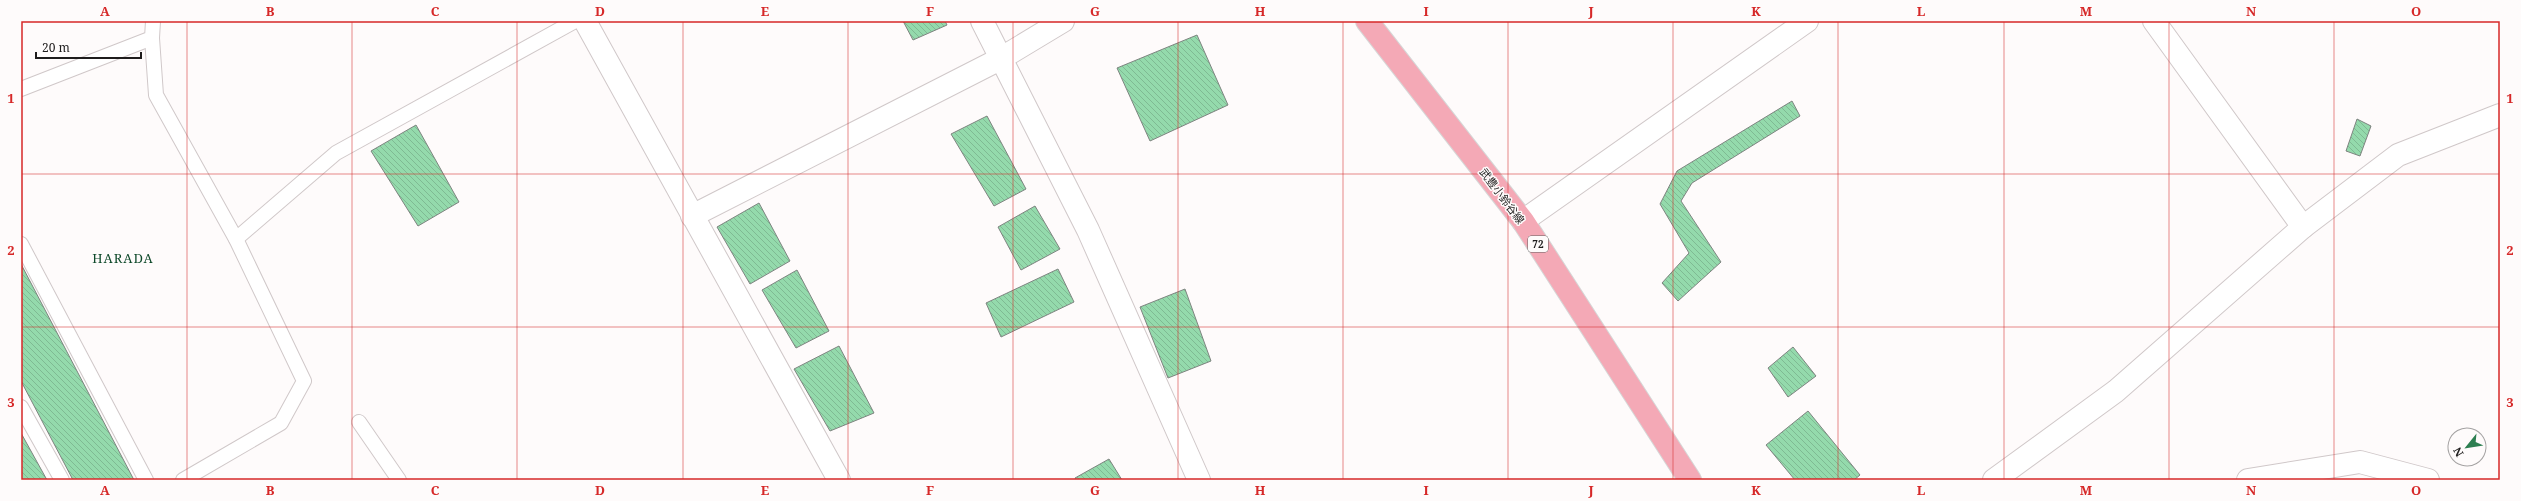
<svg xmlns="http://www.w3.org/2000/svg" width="2521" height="501" font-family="'Noto Serif','Noto Sans JP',serif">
<defs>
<pattern id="building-back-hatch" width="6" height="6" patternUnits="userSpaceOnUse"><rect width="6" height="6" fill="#94daac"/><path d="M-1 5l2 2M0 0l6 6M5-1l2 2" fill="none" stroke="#7fba93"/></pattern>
</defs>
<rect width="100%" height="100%" fill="#fefbfb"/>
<g fill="url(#building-back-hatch)" stroke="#7e8480">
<path d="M903 21H945L947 25 913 40Z"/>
<path d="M1197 35 1228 105 1150 141 1117 68Z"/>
<path d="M1792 101 1800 116 1692 183 1681 201 1721 262 1678 301 1662 283 1689 253 1660 204 1677 171Z"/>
<path d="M987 116 1026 189 994 206 951 134Z"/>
<path d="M2357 119 2371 126 2360 156 2346 151Z"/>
<path d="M416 125 459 202 418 226 371 151Z"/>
<path d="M759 203 790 261 750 284 717 227Z"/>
<path d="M1035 206 1060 249 1021 270 998 227Z"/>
<path d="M21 264 134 480H73L21 381Z"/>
<path d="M1058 269 1074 302 1001 337 986 303Z"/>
<path d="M797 270 829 331 796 348 762 290Z"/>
<path d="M1185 289 1211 361 1168 378 1140 307Z"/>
<path d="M839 346 874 413 830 431 794 369Z"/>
<path d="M1793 347 1816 376 1788 397 1768 368Z"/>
<path d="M1808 411 1860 475 1854 480H1795L1766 445Z"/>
<path d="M21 433 47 480H21Z"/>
<path d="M1109 459 1122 480H1076L1075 478Z"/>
</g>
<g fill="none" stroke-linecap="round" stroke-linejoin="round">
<g stroke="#d0c8c9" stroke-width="16">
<g id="service">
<path d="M152 38 156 95 236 239 304 381 281 423 183 480"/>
<path d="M21 89 152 38 153 21"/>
<path d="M236 239 336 153 575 21"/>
<path d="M21 244 146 480"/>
<path d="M21 407 62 480"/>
<path d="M359 422 399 480"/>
</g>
</g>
<g stroke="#d0c8c9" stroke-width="24">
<g id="minor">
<path d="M585 21 839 480"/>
<path d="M982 21 1088 230 1199 480"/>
<path d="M2154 21 2303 227"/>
<path d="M692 216 1000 59 1063 21"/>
<path d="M1994 480 2116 391 2303 227 2398 155 2500 115"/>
<path d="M2248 480 2360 462 2428 480"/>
</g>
</g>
<g stroke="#d0c8c9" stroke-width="24">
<path id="tertiary" d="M1523 221 1807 21"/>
</g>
<g stroke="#d6d6d6" stroke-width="24">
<path id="primary" d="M1367 21 1523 221 1690 480"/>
</g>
<use href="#service" stroke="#fff" stroke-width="14"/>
<use href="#minor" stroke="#fff" stroke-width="22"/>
<use href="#tertiary" stroke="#fff" stroke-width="22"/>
<use href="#primary" stroke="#f4a9b6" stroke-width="22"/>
</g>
<path fill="none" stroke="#d62828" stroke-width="1" stroke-opacity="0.55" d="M187 21V480M352 21V480M517 21V480M683 21V480M848 21V480M1013 21V480M1178 21V480M1343 21V480M1508 21V480M1673 21V480M1838 21V480M2004 21V480M2169 21V480M2334 21V480M21 174H2500M21 327H2500"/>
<g text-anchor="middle" stroke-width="3" stroke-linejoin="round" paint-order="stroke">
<rect fill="#fefbfb" stroke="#615f5f" stroke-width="1" x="1528" y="236" width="20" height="16" rx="3"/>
<g font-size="10" font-weight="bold" fill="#1e1c1c">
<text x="1538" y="248">72</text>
</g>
<g font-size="11" fill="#1e1c1c" stroke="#fefbfb">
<text transform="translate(1502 196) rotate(53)" y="4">武豊小鈴谷線</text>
</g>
<g font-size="13" letter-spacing="1" fill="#0e492a" stroke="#fefbfb">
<text x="123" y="263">HARADA</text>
</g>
</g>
<rect width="2521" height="501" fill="none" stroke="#fefbfb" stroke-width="44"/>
<g transform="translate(2467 447) rotate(240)"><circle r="19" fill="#fefbfb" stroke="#a4a2a2"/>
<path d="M0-3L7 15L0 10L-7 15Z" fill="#2d7f51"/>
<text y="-6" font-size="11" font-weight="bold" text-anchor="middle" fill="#1e1c1c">N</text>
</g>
<path d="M36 52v6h105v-6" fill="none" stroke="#1e1c1c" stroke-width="2"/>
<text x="42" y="52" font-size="12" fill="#1e1c1c" stroke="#fefbfb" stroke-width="3" paint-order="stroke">20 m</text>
<rect x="22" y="22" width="2477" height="457" fill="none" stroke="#d62828" stroke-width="1.5"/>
<g font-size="13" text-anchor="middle" font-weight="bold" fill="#d62828">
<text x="105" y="16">A</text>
<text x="270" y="16">B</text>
<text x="435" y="16">C</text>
<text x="600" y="16">D</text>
<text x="765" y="16">E</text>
<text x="930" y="16">F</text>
<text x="1095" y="16">G</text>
<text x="1260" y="16">H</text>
<text x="1426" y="16">I</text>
<text x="1591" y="16">J</text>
<text x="1756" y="16">K</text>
<text x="1921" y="16">L</text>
<text x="2086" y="16">M</text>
<text x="2251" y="16">N</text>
<text x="2416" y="16">O</text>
<text x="11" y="103">1</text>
<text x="2510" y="103">1</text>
<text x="11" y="255">2</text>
<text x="2510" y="255">2</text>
<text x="11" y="407">3</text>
<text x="2510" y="407">3</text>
<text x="105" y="495">A</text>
<text x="270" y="495">B</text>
<text x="435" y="495">C</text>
<text x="600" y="495">D</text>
<text x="765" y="495">E</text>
<text x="930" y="495">F</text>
<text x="1095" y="495">G</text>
<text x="1260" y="495">H</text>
<text x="1426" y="495">I</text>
<text x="1591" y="495">J</text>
<text x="1756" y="495">K</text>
<text x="1921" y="495">L</text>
<text x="2086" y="495">M</text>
<text x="2251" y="495">N</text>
<text x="2416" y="495">O</text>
</g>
</svg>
